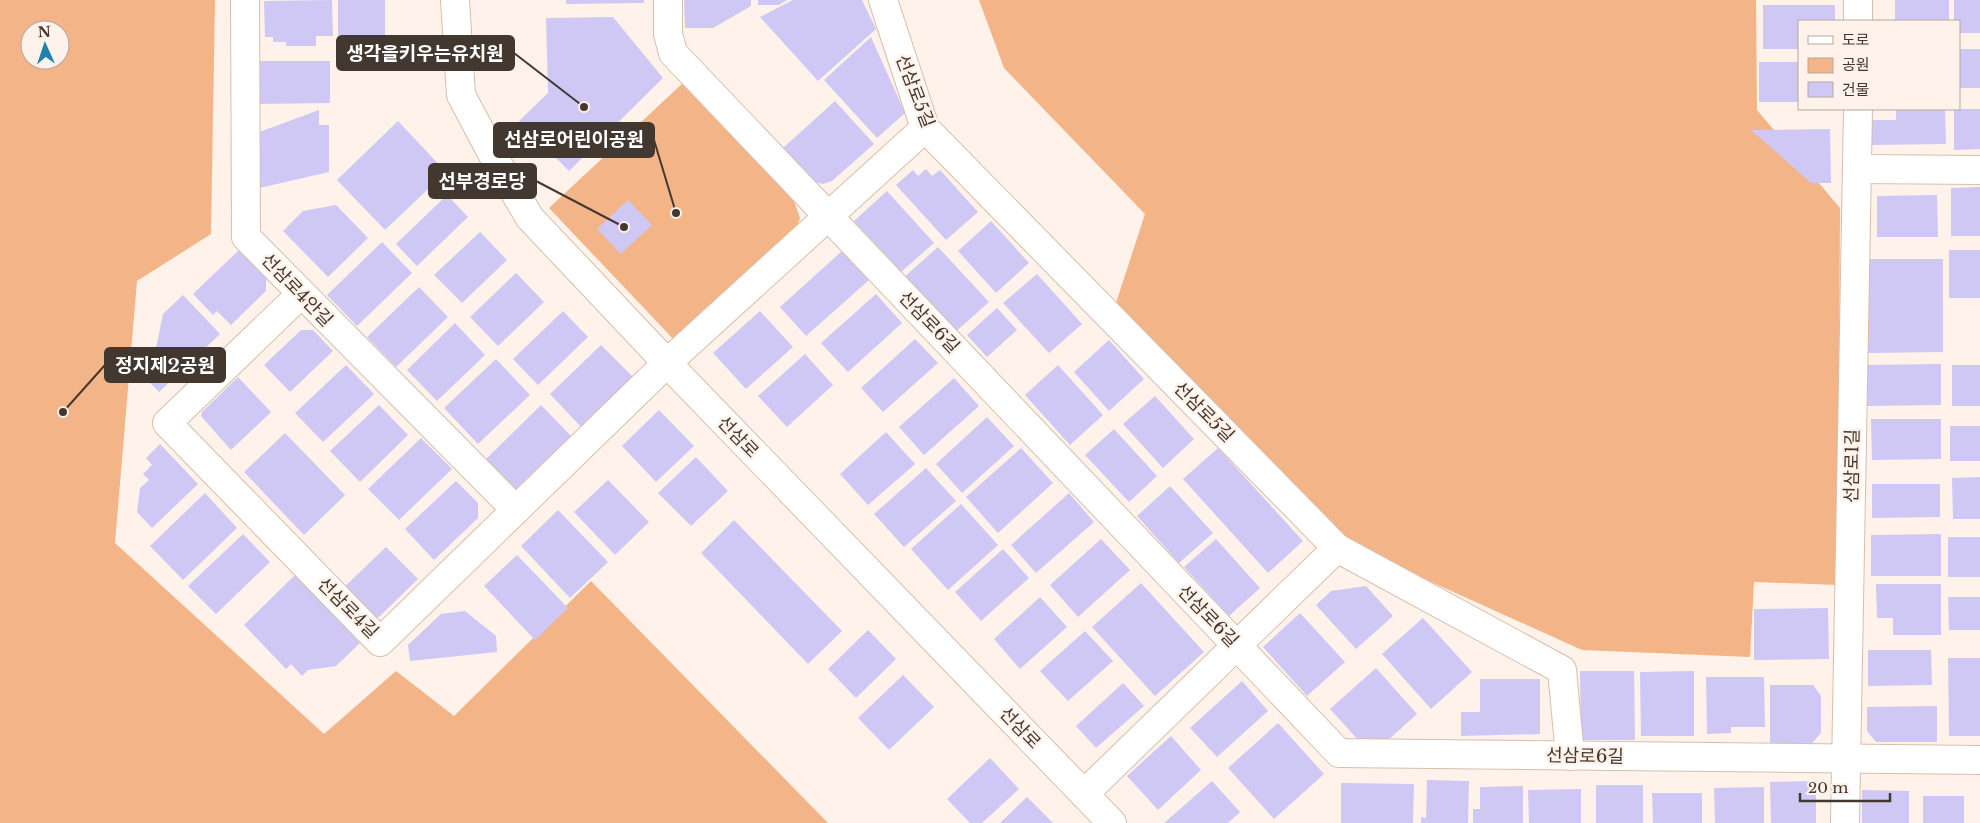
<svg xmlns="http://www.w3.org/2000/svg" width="1980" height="823" font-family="'Libre Baskerville','Noto Sans KR',serif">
<rect width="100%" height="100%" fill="#fef2ea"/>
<g fill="#f3b587" fill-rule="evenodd">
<path d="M0 0H215L211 234 137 281 115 543 324 734 396 671 454 716 591 581 828 823H0ZM30 30H60V60H30Z"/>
<path d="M979 0H1756L1757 110 1840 208 1838 585 1754 582 1750 657 1582 650 1356 548 1115 306 1145 214 1004 68Z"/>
<path d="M684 82 793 198 800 218 793 238 679 345 549 208Z"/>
</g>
<g fill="#cfc8f5">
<path d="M332 0 333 36H316V46H286V42H273V37H265L264 1Z"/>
<path d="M338 0H385V35L338 43Z"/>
<path d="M566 0H644V3L566 4Z"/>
<path d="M684 0H751V6L713 28H685Z"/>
<path d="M758 0H787L779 5H758Z"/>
<path d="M793 0H862L876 29 818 81 760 17Z"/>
<rect x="1895" y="0" width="54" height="21"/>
<path d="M1954 0H1980V33H1959V21H1954Z"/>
<path d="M1763 5H1835V21H1799V49H1763Z"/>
<path d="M613 17 663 78 569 171 519 121 548 93 546 18Z"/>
<path d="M871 37 905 113 877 138 824 80Z"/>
<rect x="1959" y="49" width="21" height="39"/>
<path d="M255 61H330V103L255 104Z"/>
<rect x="1759" y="62" width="40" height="40"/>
<path d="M835 101 874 144 832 181 823 184 815 182 783 148Z"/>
<path d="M1896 109H1945L1946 144 1871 145 1870 120H1896Z"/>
<path d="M1954 109H1980V149L1954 150Z"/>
<path d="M319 110V125H329V172L255 189 254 134Z"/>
<path d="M398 121 446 172 385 230 337 180Z"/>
<path d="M1830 129 1831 183H1811L1751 130Z"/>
<path d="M926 169 932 176 940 170 978 212 946 240 896 185 913 170 918 176Z"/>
<path d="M1980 187V236H1951V188Z"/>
<path d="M887 191 934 243 901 272 854 221Z"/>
<path d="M447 195 468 217 417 266 396 244Z"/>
<path d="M1937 195 1938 237H1877V196Z"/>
<path d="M628 200 652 225 621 254 597 229Z"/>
<path d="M336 205 368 238 328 277 283 231 303 211Z"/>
<path d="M991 221 1029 263 996 293 958 251Z"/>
<path d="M480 232 507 260 462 303 434 275Z"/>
<path d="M382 242 412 273 357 326 327 295Z"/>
<path d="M938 247 989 302 951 336 901 280Z"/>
<path d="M239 250 266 277V291L231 325 217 311 213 315 193 294Z"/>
<rect x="1949" y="250" width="31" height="48"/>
<path d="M842 251 869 280 806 336 780 307Z"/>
<path d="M1867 259H1943V352L1868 353Z"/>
<path d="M516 273 544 302 498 346 470 317Z"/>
<path d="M1037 274 1082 324 1049 353 1003 303Z"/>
<path d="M419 287 448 317 396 367 367 337Z"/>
<path d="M876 294 902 323 848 372 821 343Z"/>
<path d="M183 295 220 334 159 392 149 382 163 314Z"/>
<path d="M997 308 1017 330 987 357 967 335Z"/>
<path d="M563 311 588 337 538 385 513 359Z"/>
<path d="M760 311 793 347 746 389 713 353Z"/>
<path d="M455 323 485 355 437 401 407 370Z"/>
<path d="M301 330H313L333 351 290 392 264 365Z"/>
<path d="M915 339 938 363 883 412 861 388Z"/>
<path d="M1109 340 1144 379 1109 411 1074 372Z"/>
<path d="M601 345 633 377 581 427 550 394Z"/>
<path d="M805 354 833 385 787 427 758 396Z"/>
<path d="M496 359 530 395 478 444 444 408Z"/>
<path d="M1941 364V405L1866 406 1865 365Z"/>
<path d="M346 365 374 394 323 442 295 413Z"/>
<path d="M1058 365 1103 415 1070 445 1025 395Z"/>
<rect x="1952" y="365" width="28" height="41"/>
<path d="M238 377 271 412 231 450 201 416 202 412Z"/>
<path d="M954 378 979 406 924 455 899 427Z"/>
<path d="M1155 396 1194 439 1163 468 1123 424Z"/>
<path d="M379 405 408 435 360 482 330 451Z"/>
<path d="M541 405 571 436 515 490 486 459Z"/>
<path d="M659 410 694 446 656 482 622 446Z"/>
<path d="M987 417 1014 446 962 493 936 464Z"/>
<path d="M1871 419H1941V459L1872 460Z"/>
<rect x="1950" y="426" width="30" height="35"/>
<path d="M1114 429 1157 476 1129 502 1085 455Z"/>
<path d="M886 432 915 464 868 505 840 474Z"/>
<path d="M285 433 345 495 304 535 244 472Z"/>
<path d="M421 438 452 469 399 520 368 489Z"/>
<path d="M160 444 198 484 152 528 137 512 140 488 149 480 143 474 152 465 146 458Z"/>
<path d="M1021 448 1053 483 998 533 966 497Z"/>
<path d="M1218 448 1303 541 1268 573 1183 479Z"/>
<path d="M696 457 728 491 691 526 658 493Z"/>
<path d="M926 468 956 501 904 547 874 514Z"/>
<path d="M1980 477V519H1953L1952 478Z"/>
<path d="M608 480 649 522 615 555 574 512Z"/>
<path d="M456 481 478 503V518L434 560 405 529Z"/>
<path d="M1872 484H1940V517L1872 518Z"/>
<path d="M1170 486 1213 533 1179 563 1137 516Z"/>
<path d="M205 493 237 528 183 580 150 546Z"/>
<path d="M1069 493 1094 522 1036 573 1011 545Z"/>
<path d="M961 504 998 545 948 590 911 549Z"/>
<path d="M558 510 608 562 570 598 521 546Z"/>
<path d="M734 520 842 631 808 664 701 553Z"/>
<path d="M243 534 270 562 216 614 188 586Z"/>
<path d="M1941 534V576H1871V535Z"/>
<rect x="1948" y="537" width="32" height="40"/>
<path d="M1101 539 1130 570 1078 617 1050 585Z"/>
<path d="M1216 539 1260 588 1229 616 1184 567Z"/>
<path d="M386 547 418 579 380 616 369 622 337 594Z"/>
<path d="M1003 549 1029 578 981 621 955 592Z"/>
<path d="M517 555 568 608 535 640 484 586Z"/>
<path d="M295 575 360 643 336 666 308 670 302 676 291 664 286 669 244 625Z"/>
<path d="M1141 583 1204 652 1155 696 1092 627Z"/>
<path d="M1876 584H1941V635H1893V618H1877Z"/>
<path d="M1366 586 1393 616 1356 649 1316 605 1331 591Z"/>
<path d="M1040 597 1067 627 1020 669 994 639Z"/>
<path d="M1948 597H1980V630H1949Z"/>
<path d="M1828 608 1829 659 1754 660V609Z"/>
<path d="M465 611 496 636 497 652 410 661 408 645 441 614Z"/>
<path d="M1300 613 1345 662 1307 696 1263 647Z"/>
<path d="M1423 618 1472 672 1431 709 1382 654Z"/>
<path d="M868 630 896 659 856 698 828 669Z"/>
<path d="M1085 631 1113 661 1068 701 1040 671Z"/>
<path d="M1868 650H1931L1932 685 1868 686Z"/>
<path d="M1948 658H1980V736H1949Z"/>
<path d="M1376 668 1417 714 1387 741 1360 742 1330 709Z"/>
<path d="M1580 671H1634L1635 740H1581Z"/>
<path d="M1694 671V736H1641L1640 672Z"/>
<path d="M903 675 934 707 889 750 858 718Z"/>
<path d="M1706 677H1764L1765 727H1731V733L1707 734Z"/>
<path d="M1480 679H1540V734L1461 736V712H1480Z"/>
<path d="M1242 681 1268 711 1217 757 1190 728Z"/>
<path d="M1123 683 1144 706 1096 748 1076 726Z"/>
<path d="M1770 685H1813L1821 696V733L1812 743H1770Z"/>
<path d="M1937 706V742H1876L1867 731V707Z"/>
<path d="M1278 723 1324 774 1274 819 1228 768Z"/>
<path d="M1171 736 1201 770 1158 810 1127 776Z"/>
<path d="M990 758 1019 789 982 823H970L947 799Z"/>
<path d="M1427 780 1469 781 1468 823H1421V817L1426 818Z"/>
<path d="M1212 781 1240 812 1228 823H1164Z"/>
<path d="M1816 781V823H1771L1770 782Z"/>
<path d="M1341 783 1414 784 1413 823H1341Z"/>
<rect x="1596" y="785" width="47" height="38"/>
<path d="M1523 786V823H1473V809H1480V787Z"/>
<path d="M1764 787V823H1715L1714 788Z"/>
<path d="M1581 789V823H1529L1528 790Z"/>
<path d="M1862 790 1909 791V823H1862Z"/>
<path d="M1652 793H1702V823H1653Z"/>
<rect x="1923" y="796" width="41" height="27"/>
<path d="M1027 797 1053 823H1000Z"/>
</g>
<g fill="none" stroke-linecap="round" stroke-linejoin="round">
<g stroke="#d9beaa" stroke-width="30">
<g id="minor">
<path d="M245 0 246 237 516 510"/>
<path d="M668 0V34L673 53 1339 753 1980 760"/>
<path d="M883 0 925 128 1337 548 1562 670 1570 756"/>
<path d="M1858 21V0"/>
<path d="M1857 169 1980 170"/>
<path d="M301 294 167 423 380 642 667 363 925 128"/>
<path d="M1084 794 1337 548"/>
<path d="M1845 823 1858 109"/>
</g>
</g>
<g stroke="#d9beaa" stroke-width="30">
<path id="tertiary" d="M455 0 461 95 496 161 530 218 667 363 1112 823"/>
</g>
<use href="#minor" stroke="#fff" stroke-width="28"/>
<use href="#tertiary" stroke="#fff" stroke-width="28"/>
</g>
<g text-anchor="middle" stroke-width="5" stroke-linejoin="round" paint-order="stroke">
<g font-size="18" fill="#433830" stroke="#fef2ea">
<text transform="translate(915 91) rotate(69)" y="6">선삼로5길</text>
<text transform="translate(297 290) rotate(46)" y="6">선삼로4안길</text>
<text transform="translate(929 322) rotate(46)" y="6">선삼로6길</text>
<text transform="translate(1204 412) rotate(45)" y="6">선삼로5길</text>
<text transform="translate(738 437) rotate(46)" y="6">선삼로</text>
<text transform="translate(1852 466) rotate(-89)" y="6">선삼로1길</text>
<text transform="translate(348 608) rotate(45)" y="6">선삼로4길</text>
<text transform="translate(1208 616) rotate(46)" y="6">선삼로6길</text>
<text transform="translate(1020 728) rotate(46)" y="6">선삼로</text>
<text transform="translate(1585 756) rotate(1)" y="6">선삼로6길</text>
</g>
</g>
<path fill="none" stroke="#433830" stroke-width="2" d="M584 107L514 53M676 213L654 140M624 227L536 181M63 412L105 365"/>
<g fill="#433830" stroke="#fef2ea" stroke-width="2">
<circle cx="584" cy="107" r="5"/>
<circle cx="676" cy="213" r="5"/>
<circle cx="624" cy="227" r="5"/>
<circle cx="63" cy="412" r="5"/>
</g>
<g fill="#433830" stroke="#433830" stroke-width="2">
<rect x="337" y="36" width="177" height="34" rx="5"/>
<rect x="494" y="123" width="160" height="34" rx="5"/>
<rect x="429" y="164" width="107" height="34" rx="5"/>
<rect x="105" y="348" width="120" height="34" rx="5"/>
</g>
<g font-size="19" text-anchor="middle" font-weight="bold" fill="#fff">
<text x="425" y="60">생각을키우는유치원</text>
<text x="574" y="146">선삼로어린이공원</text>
<text x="482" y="188">선부경로당</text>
<text x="165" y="372">정지제2공원</text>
</g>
<rect x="1798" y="20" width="162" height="90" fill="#fef2ea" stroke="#b3a8a0"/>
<rect x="1808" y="36" width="25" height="8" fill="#ffffff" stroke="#b3a8a0"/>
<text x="1842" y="45" font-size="15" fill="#433830">도로</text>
<rect x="1808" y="58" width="25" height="15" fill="#f3b587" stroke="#b3a8a0"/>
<text x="1842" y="70" font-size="15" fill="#433830">공원</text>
<rect x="1808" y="82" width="25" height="15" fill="#cfc8f5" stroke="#b3a8a0"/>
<text x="1842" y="95" font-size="15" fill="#433830">건물</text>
<g transform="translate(45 45) rotate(357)"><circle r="24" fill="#fef2ea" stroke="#b3a8a0"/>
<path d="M0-4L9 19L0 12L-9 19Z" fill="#2180ac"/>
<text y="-8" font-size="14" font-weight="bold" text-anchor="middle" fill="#433830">N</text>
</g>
<path d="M1800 793v8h90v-8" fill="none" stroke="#433830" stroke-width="2.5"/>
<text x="1808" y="793" font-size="15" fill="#433830" stroke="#fef2ea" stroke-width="4" paint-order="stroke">20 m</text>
</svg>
